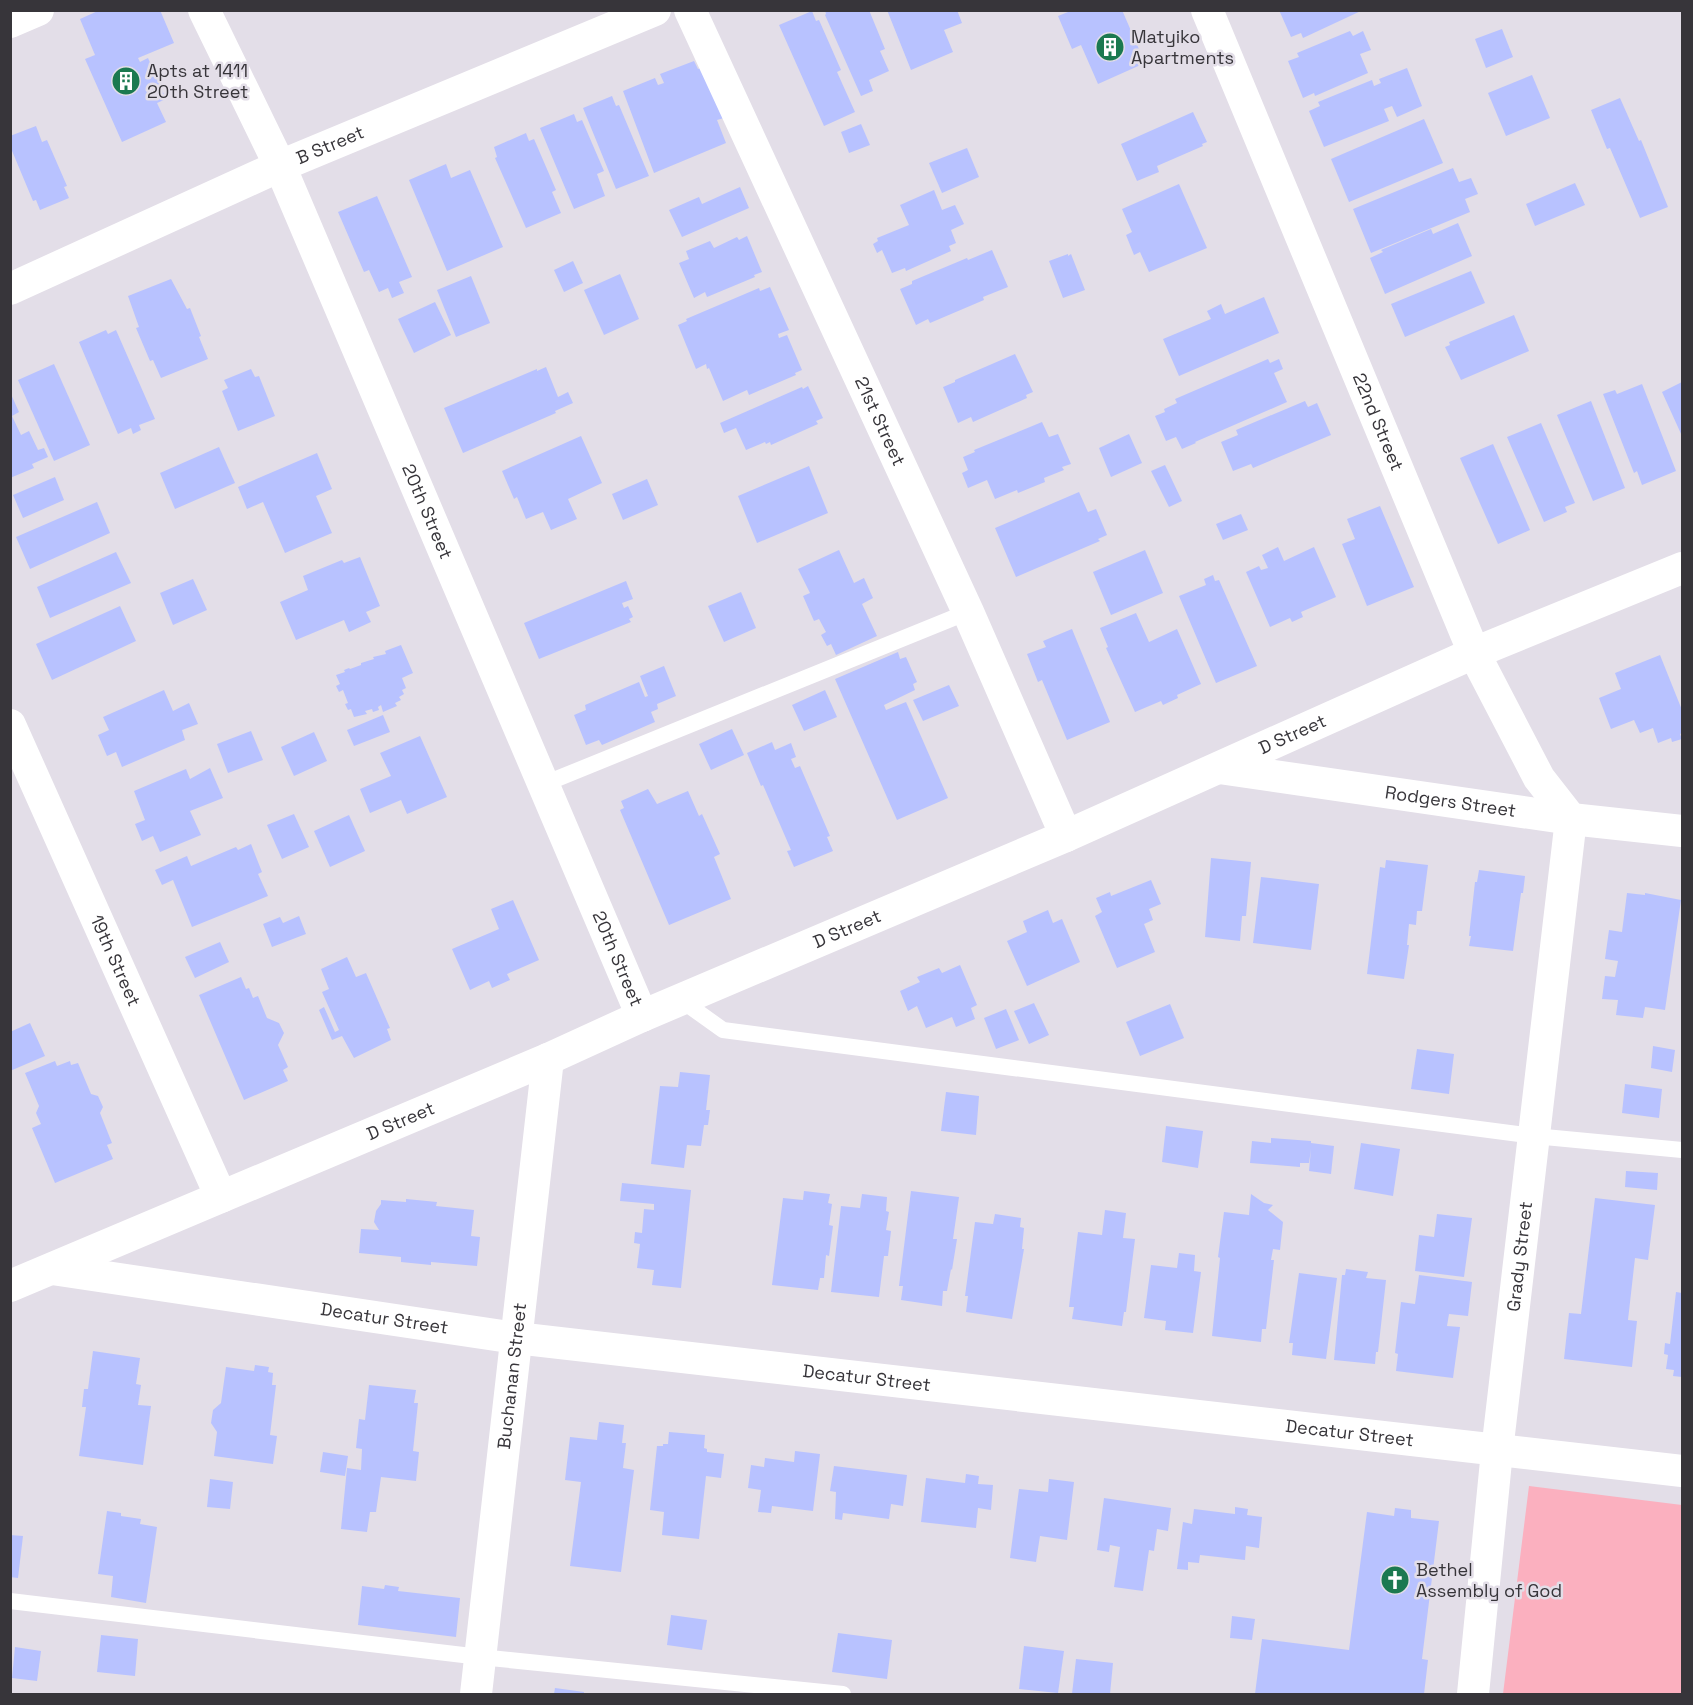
<svg xmlns="http://www.w3.org/2000/svg" width="1693" height="1705" font-family="'Space Grotesk',sans-serif">
<rect width="100%" height="100%" fill="#e3dee8"/>
<path fill="#fbb0bf" d="M1529 1486 1682 1505V1694H1503Z"/>
<g fill="#b8c2ff">
<path d="M100 10H160L174 43 138 58 140 62 148 58 166 99 157 103 166 122 122 142 85 59 95 55 80 19Z"/>
<path d="M825 10H869L885 49 880 51 889 71 869 80 873 91 861 96 825 15 826 14Z"/>
<path d="M887 10H957L962 23 944 30 953 52 911 70Z"/>
<path d="M1067 10H1122L1145 63 1098 84 1081 45 1072 49 1058 16 1068 12Z"/>
<path d="M1279 10H1363L1303 38 1301 33 1291 37Z"/>
<path d="M812 11 816 21 819 20 841 70 837 72 855 112 824 126 779 25Z"/>
<path d="M1502 29 1513 57 1486 68 1475 39Z"/>
<path d="M1350 31 1353 36 1363 31 1371 50 1360 54 1368 73 1315 96 1314 93 1303 98 1288 61 1299 57 1297 53Z"/>
<path d="M694 61 698 69 703 67 724 118 717 120 726 143 654 173 623 91 655 78 658 85 664 83 660 74Z"/>
<path d="M1407 68 1422 106 1397 117 1392 106 1384 109 1389 121 1324 147 1309 111 1320 106 1318 102 1372 80 1374 86 1381 83 1379 79Z"/>
<path d="M1532 75 1550 118 1506 136 1488 93Z"/>
<path d="M612 96 616 106 619 105 649 176 616 189 583 108Z"/>
<path d="M1620 98 1639 141 1641 140 1668 207 1640 218 1610 148 1607 149 1591 110Z"/>
<path d="M1193 112 1207 142 1202 144 1203 146 1157 166 1159 172 1137 181 1121 144Z"/>
<path d="M574 114 577 122 582 120 604 171 597 174 605 196 574 209 540 128Z"/>
<path d="M1424 119 1443 163 1349 202 1331 159Z"/>
<path d="M861 124 870 145 849 153 841 132Z"/>
<path d="M36 126 42 142 47 140 67 186 64 187 69 198 40 210 36 200 33 201 10 146V136Z"/>
<path d="M526 133 529 141 534 139 556 190 552 192 561 213 526 228 495 158 497 157 494 147Z"/>
<path d="M967 148 979 177 942 193 929 163Z"/>
<path d="M446 164 451 178 470 170 503 247 447 271 409 180Z"/>
<path d="M1453 168 1459 182 1471 178 1478 194 1465 199 1470 212 1371 253 1353 209Z"/>
<path d="M1575 183 1585 205 1535 226 1526 204Z"/>
<path d="M1179 184 1207 248 1149 272 1140 252 1134 255 1126 235 1132 232 1122 209Z"/>
<path d="M740 187 749 208 682 237 669 210 699 197 702 204Z"/>
<path d="M934 190 942 210 955 205 964 224 951 230 956 243 949 246 951 251 906 271 905 268 892 273 882 250 877 253 873 244 878 241 877 238 909 225 900 205Z"/>
<path d="M377 196 412 277 399 282 404 293 392 298 388 288 379 292 369 270 364 272 338 212Z"/>
<path d="M1458 223 1472 256 1385 294 1370 258 1383 252 1381 250 1431 229 1433 234Z"/>
<path d="M747 236 762 272 754 275 755 277 707 297 705 292 694 298 679 263 689 259 686 251 710 241 714 248 737 237 739 240Z"/>
<path d="M992 250 1008 287 983 297 984 300 930 323 928 319 916 325 900 289 912 284V281L967 258 968 260Z"/>
<path d="M1068 254V256L1071 254 1085 290 1063 298 1049 261Z"/>
<path d="M573 261 583 283 564 292 554 270Z"/>
<path d="M1471 271 1485 303 1405 337 1391 304Z"/>
<path d="M620 274 639 319 604 335 584 290Z"/>
<path d="M471 276 490 323 456 337 437 290Z"/>
<path d="M171 279 187 309 190 308 201 336 199 337 208 359 161 378 153 360 150 361 136 328 139 327 128 296Z"/>
<path d="M770 287 789 330 778 334 779 338 787 335 802 370 795 373 796 375 749 395 747 390 723 401 709 368 707 369 706 364 696 369 678 325 687 321 686 319 759 288 760 291Z"/>
<path d="M1264 297 1279 333 1179 376 1163 339 1211 319 1207 311 1221 304 1225 314Z"/>
<path d="M435 302 451 335 414 353 398 319Z"/>
<path d="M1514 315 1529 351 1461 380 1445 347 1450 345 1449 342Z"/>
<path d="M106 330 108 334 116 330 155 419 139 425 141 430 133 434 131 428 118 434 79 342Z"/>
<path d="M1015 354 1033 392 1026 395 1027 398 973 422 971 417 958 423 943 387 955 382V380Z"/>
<path d="M1268 359 1270 363 1279 359 1283 369 1274 373 1287 402 1195 442 1196 443 1182 449 1176 437 1166 441 1155 416 1165 412 1164 409 1177 403 1175 399Z"/>
<path d="M54 364 90 445 54 461 18 380Z"/>
<path d="M546 367 558 397 568 392 573 403 555 411 556 413 463 453 444 408 537 369V371Z"/>
<path d="M251 369 255 377 259 376 275 416 238 431 222 391 228 388 224 380Z"/>
<path d="M1682 382V436L1662 392Z"/>
<path d="M1642 384 1676 471 1642 485 1637 471 1634 473 1603 394 1615 390 1617 394Z"/>
<path d="M808 386 823 418 816 421 818 424 771 445 770 442 766 444 765 442 746 450 736 428 724 433 720 423 802 387 803 389Z"/>
<path d="M10 392 19 412 12 416 21 435 29 431 38 450 44 448 48 457 32 464 34 468 10 478Z"/>
<path d="M1305 401 1308 407 1317 403 1331 435 1253 468 1251 464 1233 471 1221 442 1238 435 1236 430Z"/>
<path d="M1591 401 1625 488 1593 501 1557 415Z"/>
<path d="M1042 422 1049 437 1058 434 1071 464 1062 467 1064 470 1044 478 1045 482 1018 493 1017 490 995 499 987 480 968 488 962 473 968 470 963 457 975 452 974 450Z"/>
<path d="M1541 423 1575 503 1565 507 1567 512 1544 522 1507 437Z"/>
<path d="M1129 434 1142 463 1111 477 1099 448Z"/>
<path d="M581 436 602 483 568 499 577 519 551 530 543 512 526 519 517 497 514 499 502 471Z"/>
<path d="M1493 444 1530 530 1498 544 1460 458Z"/>
<path d="M219 447 235 483 175 509 160 473Z"/>
<path d="M317 453 332 489 316 496 332 533 285 553 263 502 247 509 238 487Z"/>
<path d="M1165 465 1182 501 1169 507 1151 471Z"/>
<path d="M809 466 828 513 757 543 738 496Z"/>
<path d="M55 477 64 500 23 518 13 495Z"/>
<path d="M647 479 658 505 623 520 612 494Z"/>
<path d="M1079 492 1088 512 1096 509 1107 535 1098 539 1100 541 1016 577 995 528Z"/>
<path d="M97 502 110 533 30 569 16 537Z"/>
<path d="M1380 506 1414 587 1367 606 1342 544 1355 539 1347 519Z"/>
<path d="M1241 514 1248 530 1223 540 1216 524Z"/>
<path d="M1278 547 1284 561 1314 547 1336 597 1301 612 1303 617 1292 622 1290 618 1270 627 1246 572 1259 566 1261 570 1268 568 1262 555Z"/>
<path d="M839 550 854 583 864 578 873 598 862 604 877 636 836 655 831 644 827 646 821 635 826 632 819 619 814 621 803 596 810 593 798 569Z"/>
<path d="M1145 550 1163 593 1111 615 1093 572Z"/>
<path d="M116 552 131 583 50 618 37 587Z"/>
<path d="M360 557 380 606 366 612 371 622 349 632 344 620 296 640 280 602 308 590 303 576 342 560 344 563Z"/>
<path d="M1213 575 1215 581 1219 580 1257 666 1216 683 1179 596 1206 585 1204 579Z"/>
<path d="M193 579 207 610 173 625 160 593Z"/>
<path d="M626 581 633 599 622 603 624 608 628 606 633 617 629 619 631 622 539 659 524 623Z"/>
<path d="M741 592 756 628 724 642 708 606Z"/>
<path d="M120 606 136 641 52 680 36 644Z"/>
<path d="M1136 613 1149 642 1177 629 1201 684 1177 695 1178 698 1163 705 1161 701 1135 712 1106 648 1108 647 1100 628Z"/>
<path d="M1072 629 1110 722 1067 740 1042 680 1038 682 1027 654 1046 647 1043 641Z"/>
<path d="M401 645 413 673 402 678 406 688 402 690 404 694 399 697 401 700 395 703 397 706 383 712 381 705 378 707 379 710 373 712 372 709 365 711 367 714 354 717 351 709 348 710 345 704 348 703 343 690 339 692 336 686 340 684 336 675 345 672 344 670 349 668 350 669 361 665V663L374 659 373 657 386 654 385 651Z"/>
<path d="M898 652 900 659 906 657 917 682 913 684 915 690 884 705 886 710 906 702 948 798 897 820 835 679Z"/>
<path d="M1660 655 1682 710V733L1680 734 1682 739 1672 742 1671 738 1658 743 1653 728 1640 733 1634 720 1611 729 1599 698 1621 689 1615 673Z"/>
<path d="M664 666 676 696 657 704 658 709 651 712 655 722 602 745 599 740 586 745 574 715 586 710 585 705 639 682 645 697 648 696 640 676Z"/>
<path d="M949 685 959 706 923 721 913 700Z"/>
<path d="M164 690 173 711 189 703 198 724 182 730 185 740 122 767 116 752 107 756 98 735 109 730 103 717Z"/>
<path d="M825 690 837 717 804 731 792 705Z"/>
<path d="M383 715 390 732 354 746 347 730Z"/>
<path d="M732 729 744 755 711 770 699 744Z"/>
<path d="M251 731 263 760 228 773 217 744Z"/>
<path d="M314 732 327 761 294 776 281 747Z"/>
<path d="M420 736 447 797 407 814 401 800 370 813 360 789 391 776 380 753Z"/>
<path d="M772 742 775 750 791 743 796 757 791 759 795 768 800 766 830 836 827 837 833 851 794 867 787 851 791 850 763 785 761 786 747 753Z"/>
<path d="M210 768 223 798 190 811 201 835 160 852 153 836 142 841 135 824 145 820 134 791 186 769 190 779Z"/>
<path d="M648 789 657 804 688 791 699 816 702 814 720 854 714 857 731 899 669 925 620 810 624 808 621 801Z"/>
<path d="M294 814 309 847 282 859 267 825Z"/>
<path d="M349 815 365 851 330 867 314 831Z"/>
<path d="M251 844 262 872 258 874 268 896 192 927 173 880 162 885 155 870 187 856 191 866 236 847 238 850Z"/>
<path d="M1211 858 1251 862 1246 916H1242L1240 941 1205 937Z"/>
<path d="M1386 860 1428 865 1422 911H1417L1416 925 1409 924 1407 945H1409L1404 979 1367 974 1380 867 1385 868Z"/>
<path d="M1479 870 1525 876 1523 893H1521L1513 951 1469 946 1471 936H1469L1475 882H1477Z"/>
<path d="M1261 877 1319 884 1311 950 1253 943Z"/>
<path d="M1151 880 1161 904 1149 909 1153 920 1144 924 1155 952 1117 968 1095 916 1102 912 1096 898 1110 892 1111 896Z"/>
<path d="M1627 893 1645 895V893L1681 900 1665 1010 1645 1007 1643 1018 1616 1015 1618 1000 1602 999 1605 976 1615 977 1618 961 1605 959 1609 930 1622 932Z"/>
<path d="M513 900 539 960 507 974 510 980 492 988 489 981 470 990 452 949 499 929 491 909Z"/>
<path d="M1048 910 1053 923 1062 919 1080 962 1027 986 1007 941 1027 932 1023 921Z"/>
<path d="M299 916 306 934 272 947 263 924 280 917 283 923Z"/>
<path d="M220 942 229 962 195 978 185 957Z"/>
<path d="M347 957 356 977 366 973 390 1028 387 1029 391 1040 354 1058 342 1036 332 1040 319 1010 324 1007 335 1032 339 1030 322 992 329 989 321 969Z"/>
<path d="M960 965 977 1005 971 1008 975 1019 956 1027 952 1017 926 1028 917 1006 908 1011 900 991 920 982 917 977 939 968 942 973Z"/>
<path d="M241 977 246 989 249 988 253 998 258 996 267 1018 279 1023 284 1033 278 1045 288 1067 283 1070 288 1081 244 1100 199 995Z"/>
<path d="M1034 1003 1049 1035 1029 1044 1014 1011Z"/>
<path d="M1170 1004 1184 1038 1140 1056 1126 1022Z"/>
<path d="M1006 1009 1019 1040 996 1049 984 1018Z"/>
<path d="M30 1023 45 1056 10 1071V1032Z"/>
<path d="M1653 1046 1675 1050 1672 1072 1651 1068Z"/>
<path d="M1417 1049 1454 1054 1449 1094 1411 1089Z"/>
<path d="M55 1061 57 1066 70 1061 71 1065 78 1063 91 1094 98 1096 103 1107 100 1113 112 1143 107 1145 113 1159 55 1183 32 1128 41 1124 36 1113 39 1106 25 1073Z"/>
<path d="M680 1072 710 1075 706 1110H710L708 1125H704L701 1146 687 1145 684 1168 651 1164 660 1086 678 1087Z"/>
<path d="M1625 1084 1662 1089 1659 1118 1622 1113Z"/>
<path d="M946 1092 979 1096 976 1135 941 1131Z"/>
<path d="M1166 1126 1203 1131 1198 1168 1162 1162Z"/>
<path d="M1271 1138 1311 1141V1143L1334 1146 1331 1174 1309 1171 1311 1149 1309 1163H1300V1167L1250 1163 1252 1141 1271 1143Z"/>
<path d="M1361 1143 1400 1149 1393 1196 1354 1189Z"/>
<path d="M1626 1171 1658 1173 1657 1190 1625 1187Z"/>
<path d="M622 1183 691 1190 681 1288 652 1285 654 1270 637 1268 640 1244 634 1243 635 1232 642 1233 644 1209 654 1210V1204L620 1201Z"/>
<path d="M804 1191 830 1194 828 1203 832 1204 829 1225 833 1226 829 1256 826 1255 824 1278H820L818 1290 772 1285 783 1198 803 1200Z"/>
<path d="M911 1191 959 1197 953 1239H957L952 1270 951 1269 947 1291H943L942 1306 901 1300 903 1286H899Z"/>
<path d="M862 1194 887 1197 886 1211 889 1212 886 1230 891 1231 888 1256H884L879 1297 831 1292 841 1206 860 1208Z"/>
<path d="M1251 1194 1264 1203 1273 1205 1268 1210 1283 1222 1280 1250 1273 1249 1271 1260H1274L1266 1329H1262L1261 1342 1212 1336 1220 1258 1218 1257 1224 1212 1249 1215Z"/>
<path d="M1595 1198 1655 1205 1648 1260 1635 1258 1628 1320 1637 1321 1632 1367 1564 1359 1569 1313 1581 1314Z"/>
<path d="M406 1199 437 1202 436 1206 474 1210 471 1236 480 1237 477 1266 431 1262V1265L401 1262V1257L359 1253 361 1229 379 1230 374 1222 376 1211 381 1204V1200L406 1202Z"/>
<path d="M1105 1210 1126 1213 1123 1238 1135 1239 1126 1312H1124L1122 1326 1072 1319 1074 1307H1069L1078 1232 1102 1235Z"/>
<path d="M995 1214 1021 1218 1020 1227 1024 1228 1022 1249H1024L1012 1319 966 1312 968 1296H965L975 1222 993 1224Z"/>
<path d="M1437 1214 1472 1218 1464 1277 1415 1271 1419 1235 1434 1237Z"/>
<path d="M1179 1253 1195 1255 1194 1271 1201 1272 1193 1333 1165 1330 1166 1321 1144 1318 1151 1265 1177 1268Z"/>
<path d="M1346 1269 1368 1272 1366 1278 1386 1280 1378 1352H1376L1375 1364 1334 1360 1342 1275H1345Z"/>
<path d="M1299 1273 1337 1278 1326 1359 1292 1355 1293 1343H1289Z"/>
<path d="M1419 1275 1472 1282 1468 1316 1449 1314 1447 1326 1460 1327 1453 1378 1396 1371 1398 1354 1395 1353 1401 1302 1415 1304Z"/>
<path d="M1676 1292 1682 1293V1377L1673 1376 1674 1370 1666 1369 1668 1355 1664 1354 1665 1343 1670 1344Z"/>
<path d="M93 1351 140 1358 136 1384 141 1385 138 1405 151 1406 143 1465 79 1456 86 1407H82L84 1389H88Z"/>
<path d="M255 1365 269 1367 268 1372 273 1373 272 1385H276L270 1435 277 1436 273 1464 214 1456 217 1432 211 1423 213 1410 221 1403 226 1367 254 1371Z"/>
<path d="M369 1385 416 1390 414 1403H418L413 1451 419 1452 416 1481 381 1477 376 1512H370L367 1532 341 1529 347 1468 361 1470 362 1449 356 1448 359 1419 365 1420Z"/>
<path d="M599 1422 624 1425 622 1443H626L623 1468 634 1470 621 1572 570 1566 581 1482 565 1480 570 1437 597 1440Z"/>
<path d="M669 1432 705 1435 704 1448 707 1449V1452L724 1454 721 1478 706 1476 699 1539 662 1535 664 1512 650 1510 657 1446H663V1444H668Z"/>
<path d="M795 1451 820 1454 813 1511 772 1506 771 1513 758 1512 761 1490 748 1488 751 1465 764 1467 765 1458 794 1462Z"/>
<path d="M323 1452 348 1456 345 1476 320 1472Z"/>
<path d="M834 1466 907 1475 903 1506 891 1504 889 1519 843 1513 842 1520 835 1519 836 1492 830 1491Z"/>
<path d="M966 1474 979 1476 978 1484 993 1485 991 1510 978 1508 976 1528 921 1522 926 1478 965 1483Z"/>
<path d="M210 1479 233 1482 230 1509 207 1507Z"/>
<path d="M1049 1479 1074 1482 1067 1540 1040 1536 1036 1562 1010 1558 1019 1489 1048 1492Z"/>
<path d="M1104 1498 1171 1508 1168 1531 1157 1529 1154 1551 1149 1550 1143 1591 1114 1587 1120 1547 1110 1545 1109 1552 1097 1550Z"/>
<path d="M1235 1507 1248 1509 1247 1515 1262 1517 1259 1548 1246 1546 1245 1560 1200 1555 1199 1563 1188 1562V1570L1177 1569 1183 1522 1192 1524 1194 1509 1235 1514Z"/>
<path d="M1395 1508 1411 1510V1518L1439 1521 1422 1659 1428 1660 1424 1694H1255L1262 1639 1349 1650 1367 1512 1394 1516Z"/>
<path d="M107 1511 121 1513V1516L141 1519 140 1524 157 1527 146 1603 111 1597 113 1576 98 1574Z"/>
<path d="M10 1535 23 1536 18 1578 10 1577Z"/>
<path d="M385 1585 399 1587 398 1591 460 1598 456 1637 358 1625 362 1586 384 1589Z"/>
<path d="M671 1615 707 1620 702 1650 667 1645Z"/>
<path d="M1232 1616 1255 1619 1252 1640 1230 1638Z"/>
<path d="M838 1633 892 1640 887 1679 832 1672Z"/>
<path d="M101 1635 138 1639 135 1676 97 1672Z"/>
<path d="M1024 1646 1064 1651 1058 1693 1019 1689Z"/>
<path d="M15 1647 41 1651 37 1681 12 1678Z"/>
<path d="M1076 1659 1113 1663 1110 1694H1072Z"/>
<path d="M555 1688 584 1692V1694H554Z"/>
</g>
<g fill="none" stroke-linecap="round" stroke-linejoin="round">
<g stroke="#fff" stroke-width="16">
<path d="M544 784 968 612"/>
<path d="M681 1000 723 1030 1534 1136 1682 1150"/>
<path d="M10 1601 480 1657 843 1694"/>
</g>
<g stroke="#fff" stroke-width="32">
<path id="s1" d="M204 10 280 166 642 1016"/>
<path id="s2" d="M690 10 968 612 1066 836"/>
<path id="s3" d="M1207 10 1474 653 1539 778 1571 819"/>
<path d="M10 22 38 10"/>
<path id="s4" d="M10 289 280 166 655 10"/>
<path id="s5" d="M10 725 221 1197"/>
<path id="s6" d="M1219 768 1571 819 1682 831"/>
<path id="s7" d="M52 1269 516 1338 1682 1471"/>
<path id="s8" d="M10 1286 548 1059 642 1016 1066 836 1474 653 1682 568"/>
<path id="s9" d="M476 1694 548 1059"/>
<path id="s10" d="M1473 1694 1497 1451 1571 819"/>
</g>
</g>
<defs>
<g id="building-disc" transform="scale(1.5)"><circle r="9.5" fill="#1b7950" stroke="#e3dee8"/><path d="M-4-6H4V6H1V3H-1V6H-4ZM-2.5-4.3h1.7v1.8h-1.7ZM.8-4.3h1.7v1.8H.8ZM-2.5-1h1.7V.8h-1.7ZM.8-1h1.7V.8H.8Z" fill="#fff"/></g>
<g id="church-disc" transform="scale(1.5)"><circle r="9.5" fill="#1b7950" stroke="#e3dee8"/><path d="M-1.2-6h2.4v3.5h3.3v2.4h-3.3V6h-2.4V-.1h-3.3v-2.4h3.3Z" fill="#fff"/></g>
</defs>
<g fill-rule="evenodd">
<use href="#building-disc" x="1110" y="47"/>
<use href="#building-disc" x="126" y="81"/>
<use href="#church-disc" x="1395" y="1580"/>
</g>
<g text-anchor="middle" stroke-width="5" stroke-linejoin="round" paint-order="stroke">
<g font-size="18" fill="#37353a" stroke="#e3dee8" text-anchor="start">
<text x="1131" y="43">Matyiko<tspan x="1131" dy="21">Apartments</tspan></text>
<text x="147" y="77">Apts at 1411<tspan x="147" dy="21">20th Street</tspan></text>
<text x="1416" y="1576">Bethel<tspan x="1416" dy="21">Assembly of God</tspan></text>
</g>
<g font-size="18" fill="#37353a" stroke="#e3dee8">
<text dy="6" stroke="none"><textPath href="#s4" startOffset="351">B Street</textPath></text>
<text dy="6" stroke="none"><textPath href="#s3" startOffset="446">22nd Street</textPath></text>
<text dy="6" stroke="none"><textPath href="#s2" startOffset="453">21st Street</textPath></text>
<text dy="6" stroke="none"><textPath href="#s1" startOffset="549">20th Street</textPath></text>
<text dy="6" stroke="none"><textPath href="#s8" startOffset="1396">D Street</textPath></text>
<text dy="6" stroke="none"><textPath href="#s6" startOffset="234">Rodgers Street</textPath></text>
<text dy="6" stroke="none"><textPath href="#s8" startOffset="910">D Street</textPath></text>
<text dy="6" stroke="none"><textPath href="#s1" startOffset="1035">20th Street</textPath></text>
<text dy="6" stroke="none"><textPath href="#s5" startOffset="258">19th Street</textPath></text>
<text dy="6" stroke="none"><textPath href="#s8" startOffset="424">D Street</textPath></text>
<text dy="6" stroke="none"><textPath href="#s10" startOffset="440">Grady Street</textPath></text>
<text dy="6" stroke="none"><textPath href="#s7" startOffset="336">Decatur Street</textPath></text>
<text dy="6" stroke="none"><textPath href="#s9" startOffset="320">Buchanan Street</textPath></text>
<text dy="6" stroke="none"><textPath href="#s7" startOffset="822">Decatur Street</textPath></text>
<text dy="6" stroke="none"><textPath href="#s7" startOffset="1308">Decatur Street</textPath></text>
</g>
</g>
<rect width="1693" height="1705" fill="none" stroke="#37353a" stroke-width="24"/>
</svg>
